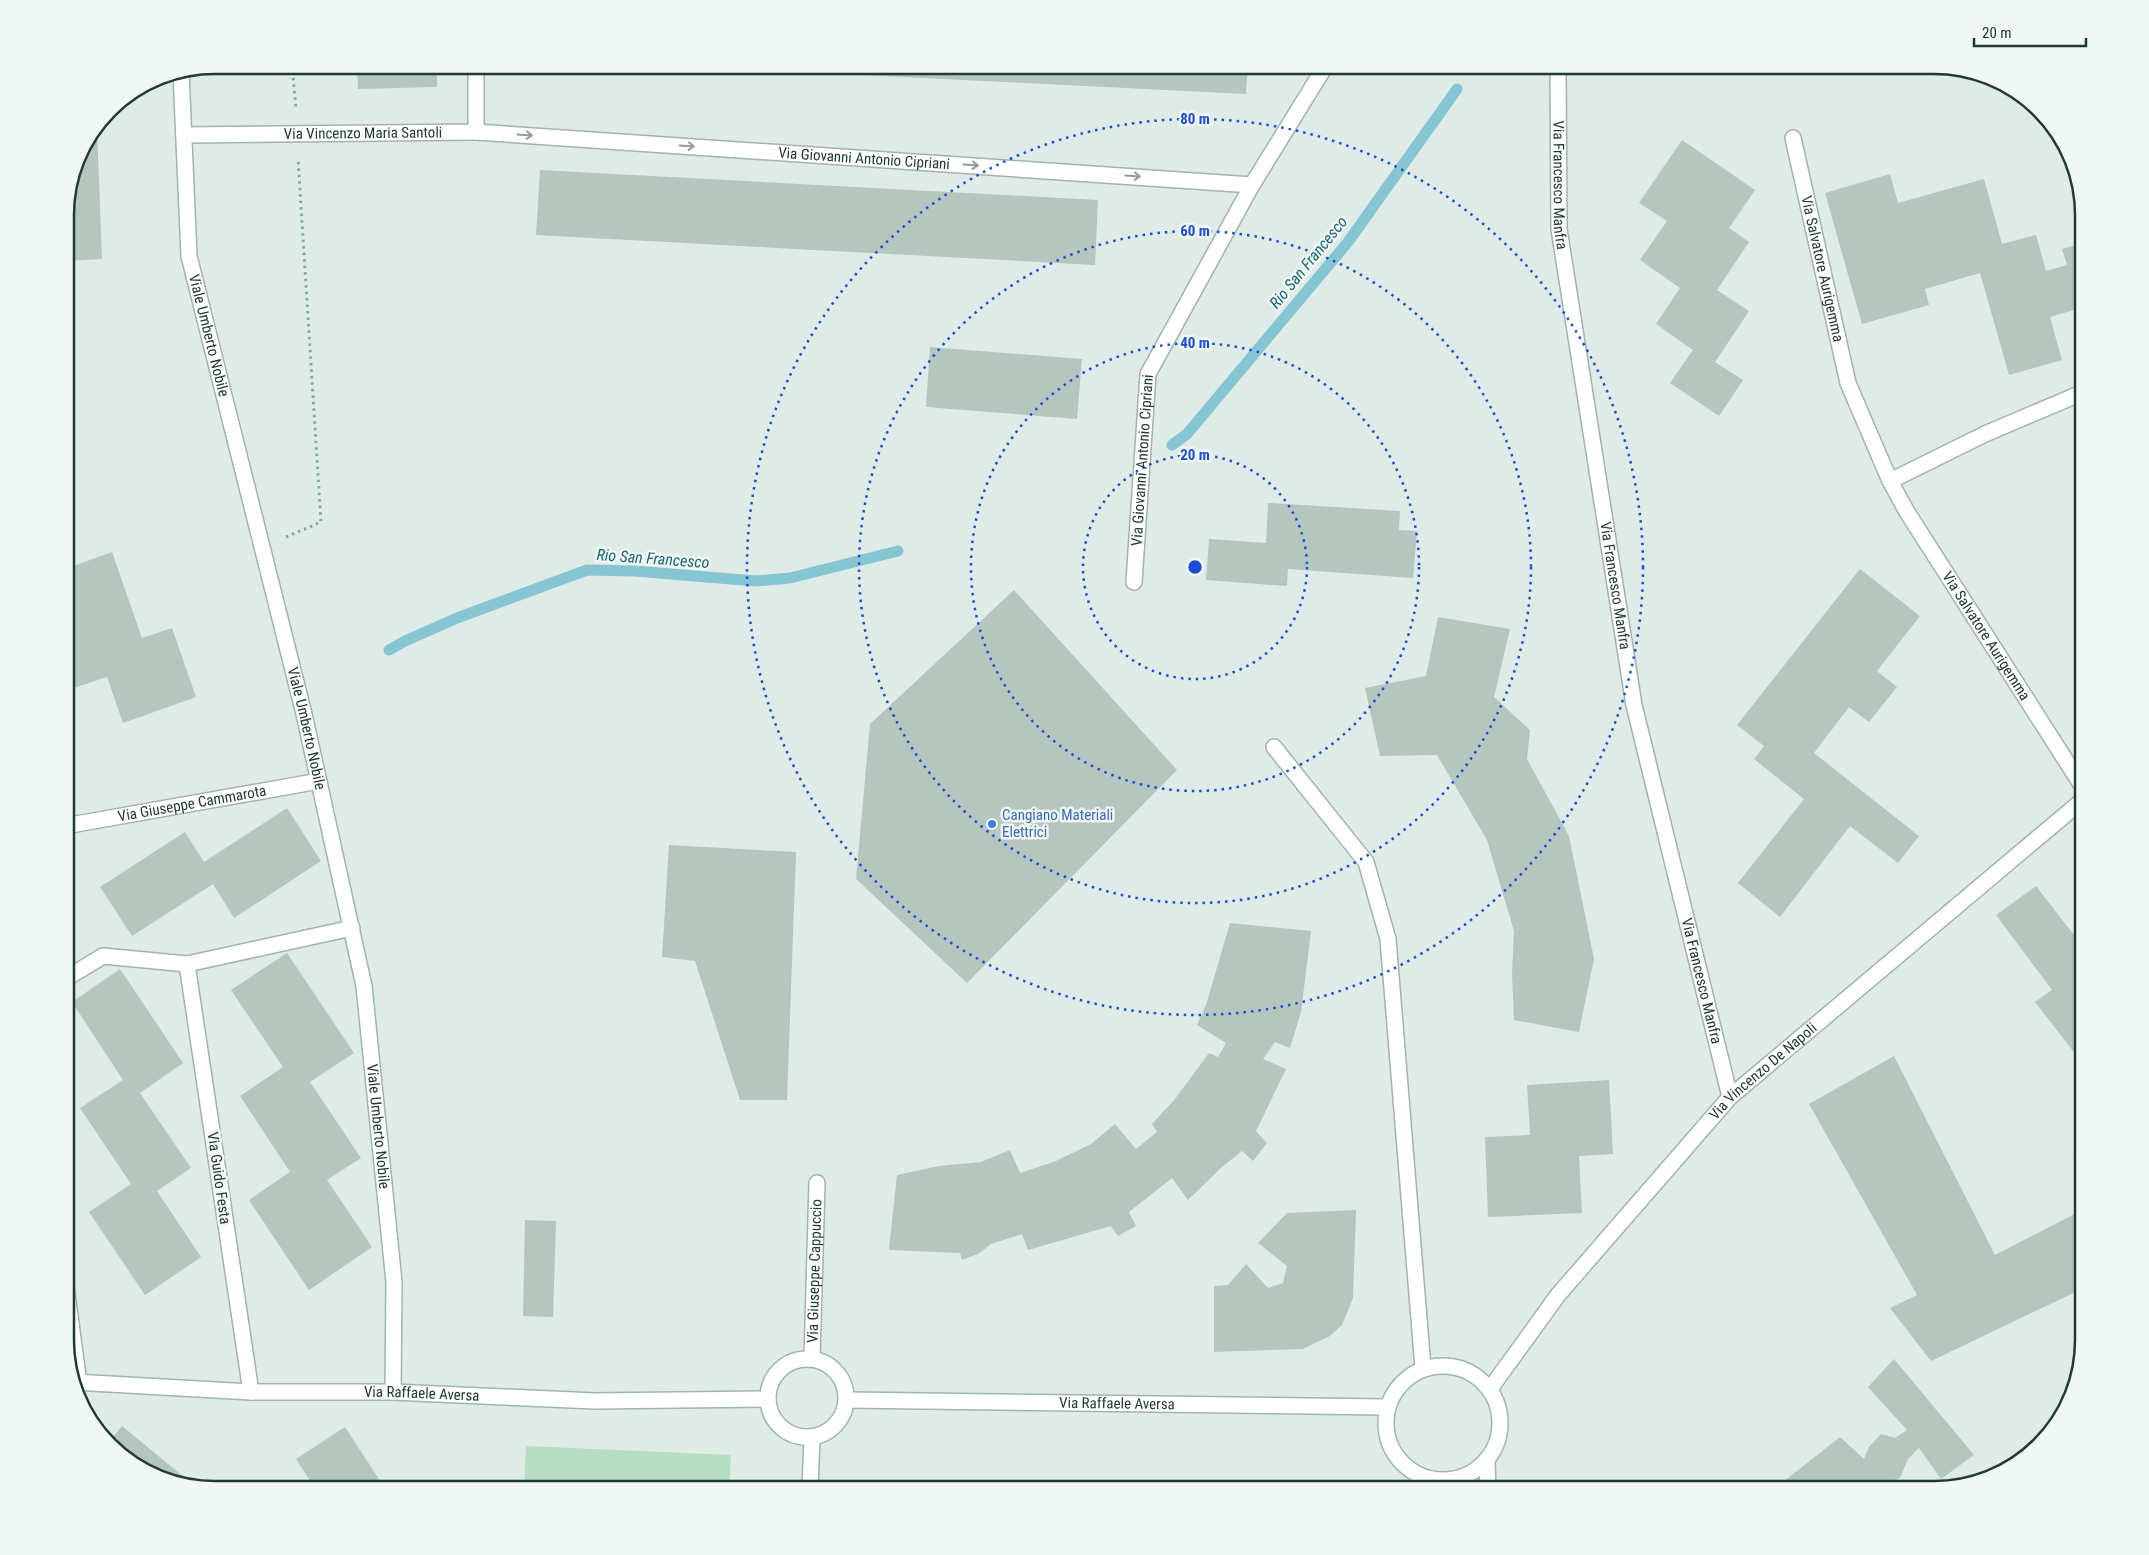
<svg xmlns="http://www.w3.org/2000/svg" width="2149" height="1555" font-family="'Roboto Condensed',sans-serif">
<rect width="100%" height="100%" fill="#dfebe6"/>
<path fill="#b7ddc2" d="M526 1446 731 1455 729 1490H524Z"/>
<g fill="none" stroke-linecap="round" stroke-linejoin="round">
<g stroke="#85c6d2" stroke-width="11">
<path d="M1172 445 1187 434 1348 242 1457 89"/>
<path d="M389 650 405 641 457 618 587 570 635 571 755 581 790 578 898 551"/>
</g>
</g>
<g fill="#b5c6bf">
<path d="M357 65H437V87L358 89Z"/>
<path d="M702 65H1248L1246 94 702 67Z"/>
<path d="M97 127 102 259 65 261V205L76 157Z"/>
<path d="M1682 140 1755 190 1729 228 1749 242 1717 290 1749 311 1715 362 1743 380 1719 416 1670 383 1693 350 1656 324 1680 288 1640 260 1667 221 1639 203Z"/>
<path d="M540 170 1098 200 1095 265 536 235Z"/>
<path d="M1890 174 1898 203 1984 179 2002 244 2036 235 2046 271 2067 265 2062 249 2084 243V307L2050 317 2062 360 2009 375 1980 273 1925 289 1929 305 1862 324 1825 193Z"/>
<path d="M930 347 1082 359 1077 419 926 407Z"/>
<path d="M1268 503 1400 511 1399 530 1417 531 1413 578 1288 569 1287 586 1206 580 1209 539 1266 543Z"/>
<path d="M2084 516V538L2074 531Z"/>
<path d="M112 552 142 638 172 628 196 697 123 723 107 677 74 688 65 663V569Z"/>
<path d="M1860 569 1920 616 1877 671 1897 687 1869 722 1849 707 1814 753 1919 836 1898 863 1850 826 1780 917 1738 883 1804 799 1754 759 1764 746 1737 725Z"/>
<path d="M1014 590 1177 770 967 983 856 879 870 724Z"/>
<path d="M1438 617 1510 629 1494 697 1530 730 1527 759 1569 836 1594 959 1579 1032 1514 1020 1512 974 1514 931 1487 840 1437 755 1380 756 1365 688 1426 676Z"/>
<path d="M287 808 321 861 234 918 213 884 132 936 100 887 185 832 204 862Z"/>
<path d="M669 845 796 852 787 1100H740L695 961 662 957Z"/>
<path d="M2036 886 2084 948V1065L2035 1002 2052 990 1996 915Z"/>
<path d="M1230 923 1311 931 1301 1012 1290 1048 1275 1042 1263 1059 1286 1069 1256 1131 1267 1143 1253 1161 1242 1151 1222 1167 1188 1200 1172 1178 1129 1212 1136 1226 1118 1236 1111 1226 1028 1250 1022 1234 991 1244 978 1254 962 1260 960 1253 889 1250 897 1175 939 1166 981 1162 1010 1150 1020 1173 1056 1161 1091 1144 1115 1124 1136 1149 1157 1132 1152 1124 1175 1099 1209 1053 1218 1057 1226 1043 1197 1025 1206 1005Z"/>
<path d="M287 953 354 1053 310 1082 361 1158 327 1180 372 1247 309 1290 249 1200 290 1172 240 1096 283 1067 231 990Z"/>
<path d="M120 969 183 1063 140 1093 191 1168 157 1191 201 1257 145 1295 89 1212 131 1184 80 1108 123 1080 72 1002Z"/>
<path d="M1894 1056 1995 1255 2084 1209V1288L1931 1361 1890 1308 1917 1295 1809 1104Z"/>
<path d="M1609 1080 1613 1154 1579 1156 1582 1213 1488 1217 1485 1137 1530 1135 1527 1085Z"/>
<path d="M2084 1152V1175L2073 1158Z"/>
<path d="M1356 1210 1353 1298 1342 1325 1330 1336 1303 1349 1214 1352V1286L1228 1285 1246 1264 1268 1288 1283 1283 1287 1266 1258 1243 1287 1213Z"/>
<path d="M525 1220 556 1221 553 1317 523 1316Z"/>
<path d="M1894 1359 1974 1455 1941 1479 1919 1448 1908 1459 1900 1478 1885 1484 1890 1490H1782L1778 1486 1840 1437 1864 1459 1869 1447 1881 1434 1895 1438 1907 1430 1868 1387Z"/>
<path d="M122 1426 190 1482 187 1485 167 1482 124 1459 109 1442Z"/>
<path d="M345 1427 386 1490H316L296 1459Z"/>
<path d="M1187 1483 1194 1490H1180Z"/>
</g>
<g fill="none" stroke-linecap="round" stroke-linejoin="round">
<g stroke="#a2b3ad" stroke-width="18">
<path id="pedestrian" d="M306 938 352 928"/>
</g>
<g stroke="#a2b3ad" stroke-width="18">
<g id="minor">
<path id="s1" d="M1558 65 1559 229 1634 705 1730 1097"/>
<path id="s2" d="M476 132 1252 185 1326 65"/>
<path id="s3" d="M184 135 476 132V65"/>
<path id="s4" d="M1793 138 1848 383 1890 481"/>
<path id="s5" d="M2084 392 1985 434 1890 481 1907 512 2084 789"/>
<path id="s6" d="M1134 582 1148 374 1252 185"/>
<path d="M1274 747 1366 862 1388 939 1423 1368"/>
<path id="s7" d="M65 826 319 781"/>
<path d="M65 979 103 956 187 964"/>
<path d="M65 1279 79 1383"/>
<path id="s8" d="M812 1359 817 1183"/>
<path id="s9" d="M1490 1389 1558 1295 1730 1097 2084 799"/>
<path d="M251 1392 187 964 306 938"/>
<path d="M810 1490 812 1437"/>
</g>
</g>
<g stroke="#9eb7ae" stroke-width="18">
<g id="secondary">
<path id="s10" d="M181 72 189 256 304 714 364 986 394 1282 393 1392"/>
<circle cx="807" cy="1398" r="39"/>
<circle cx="1443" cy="1423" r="57"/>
<path id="s11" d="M74 1382 251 1392H393L595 1401 768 1399"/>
<path id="s12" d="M846 1400 1387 1407"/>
<path d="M1487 1460 1488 1490"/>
</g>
</g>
<g stroke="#7fafa0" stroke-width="3" stroke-dasharray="2.5 4" stroke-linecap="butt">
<path d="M292 65 296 108"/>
<path d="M286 537 321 522 298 159"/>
</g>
<use href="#pedestrian" stroke="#fff" stroke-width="15"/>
<use href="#minor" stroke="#fff" stroke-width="15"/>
<use href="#secondary" stroke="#fff" stroke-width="15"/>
</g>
<defs><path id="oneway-shaft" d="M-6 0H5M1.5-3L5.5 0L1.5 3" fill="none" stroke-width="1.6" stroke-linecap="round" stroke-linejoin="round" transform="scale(1.25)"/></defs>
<g stroke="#909d9a">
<use href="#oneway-shaft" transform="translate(525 135) rotate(4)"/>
<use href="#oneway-shaft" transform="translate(687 146) rotate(4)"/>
<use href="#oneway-shaft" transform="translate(971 165) rotate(4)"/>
<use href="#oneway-shaft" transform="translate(1133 176) rotate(4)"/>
</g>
<g fill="none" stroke="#1d4ed8" stroke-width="2.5" stroke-dasharray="2.5 5">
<circle cx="1195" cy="567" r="112"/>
<circle cx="1195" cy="567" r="224"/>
<circle cx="1195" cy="567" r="336"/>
<circle cx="1195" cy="567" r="448"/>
</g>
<circle fill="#3f7fe0" stroke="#f0f7f4" stroke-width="2" cx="992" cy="824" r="5"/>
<g text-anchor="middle" stroke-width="5" stroke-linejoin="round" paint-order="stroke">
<g font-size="15" fill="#203b34" stroke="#f0f7f4">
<text dy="5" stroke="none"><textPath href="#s3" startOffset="179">Via Vincenzo Maria Santoli</textPath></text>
<text dy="5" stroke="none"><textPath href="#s2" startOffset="389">Via Giovanni Antonio Cipriani</textPath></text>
<text dy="5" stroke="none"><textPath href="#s1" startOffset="120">Via Francesco Manfra</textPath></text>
<text dy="5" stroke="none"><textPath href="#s4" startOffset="134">Via Salvatore Aurigemma</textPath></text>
<text dy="5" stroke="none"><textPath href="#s10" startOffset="266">Viale Umberto Nobile</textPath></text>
<text dy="5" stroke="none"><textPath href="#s6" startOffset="122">Via Giovanni Antonio Cipriani</textPath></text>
<text dy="5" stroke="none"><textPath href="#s1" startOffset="525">Via Francesco Manfra</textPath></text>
<text dy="5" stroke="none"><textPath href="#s5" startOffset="396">Via Salvatore Aurigemma</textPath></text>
<text dy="5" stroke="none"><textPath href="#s10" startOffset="671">Viale Umberto Nobile</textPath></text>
<text dy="5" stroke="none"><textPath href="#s7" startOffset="129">Via Giuseppe Cammarota</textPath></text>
<text dy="5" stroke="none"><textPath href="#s1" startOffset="930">Via Francesco Manfra</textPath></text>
<text dy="5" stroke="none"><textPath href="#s9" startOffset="420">Via Vincenzo De Napoli</textPath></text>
<text dy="5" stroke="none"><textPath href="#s10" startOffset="1076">Viale Umberto Nobile</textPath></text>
<text transform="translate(219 1178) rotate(82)" y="5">Via Guido Festa</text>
<text dy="5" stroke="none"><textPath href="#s8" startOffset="88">Via Giuseppe Cappuccio</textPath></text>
<text dy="5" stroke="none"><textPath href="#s11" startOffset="348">Via Raffaele Aversa</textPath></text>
<text dy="5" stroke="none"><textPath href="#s12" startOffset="271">Via Raffaele Aversa</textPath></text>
</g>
<g font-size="15" fill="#366cbe" stroke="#f0f7f4" text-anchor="start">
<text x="1002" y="820">Cangiano Materiali<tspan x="1002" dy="17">Elettrici</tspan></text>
</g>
<g font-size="16" font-style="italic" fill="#196878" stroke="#f0f7f4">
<text transform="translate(1308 262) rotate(-51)" y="6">Rio San Francesco</text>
<text transform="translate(653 558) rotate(4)" y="6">Rio San Francesco</text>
</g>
</g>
<path d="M0 0H2149V1555H0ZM215 74H1934A141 141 0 0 1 2075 215V1340A141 141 0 0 1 1934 1481H215A141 141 0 0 1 74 1340V215A141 141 0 0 1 215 74Z" fill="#f0f7f4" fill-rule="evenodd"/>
<path fill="none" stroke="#203b34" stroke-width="2.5" d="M215 74H1934A141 141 0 0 1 2075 215V1340A141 141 0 0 1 1934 1481H215A141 141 0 0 1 74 1340V215A141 141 0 0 1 215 74Z"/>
<circle cx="1195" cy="567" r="8" fill="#1d4ed8" stroke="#f0f7f4" stroke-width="2.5"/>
<g font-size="15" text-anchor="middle" font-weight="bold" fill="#1d4ed8" stroke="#f0f7f4" stroke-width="5" stroke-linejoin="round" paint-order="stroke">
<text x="1195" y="124">80 m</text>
<text x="1195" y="236">60 m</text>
<text x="1195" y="348">40 m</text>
<text x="1195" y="460">20 m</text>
</g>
<path d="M1974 38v8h112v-8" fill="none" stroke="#203b34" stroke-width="2.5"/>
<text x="1982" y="38" font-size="15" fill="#203b34" stroke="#f0f7f4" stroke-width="4" paint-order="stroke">20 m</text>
</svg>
